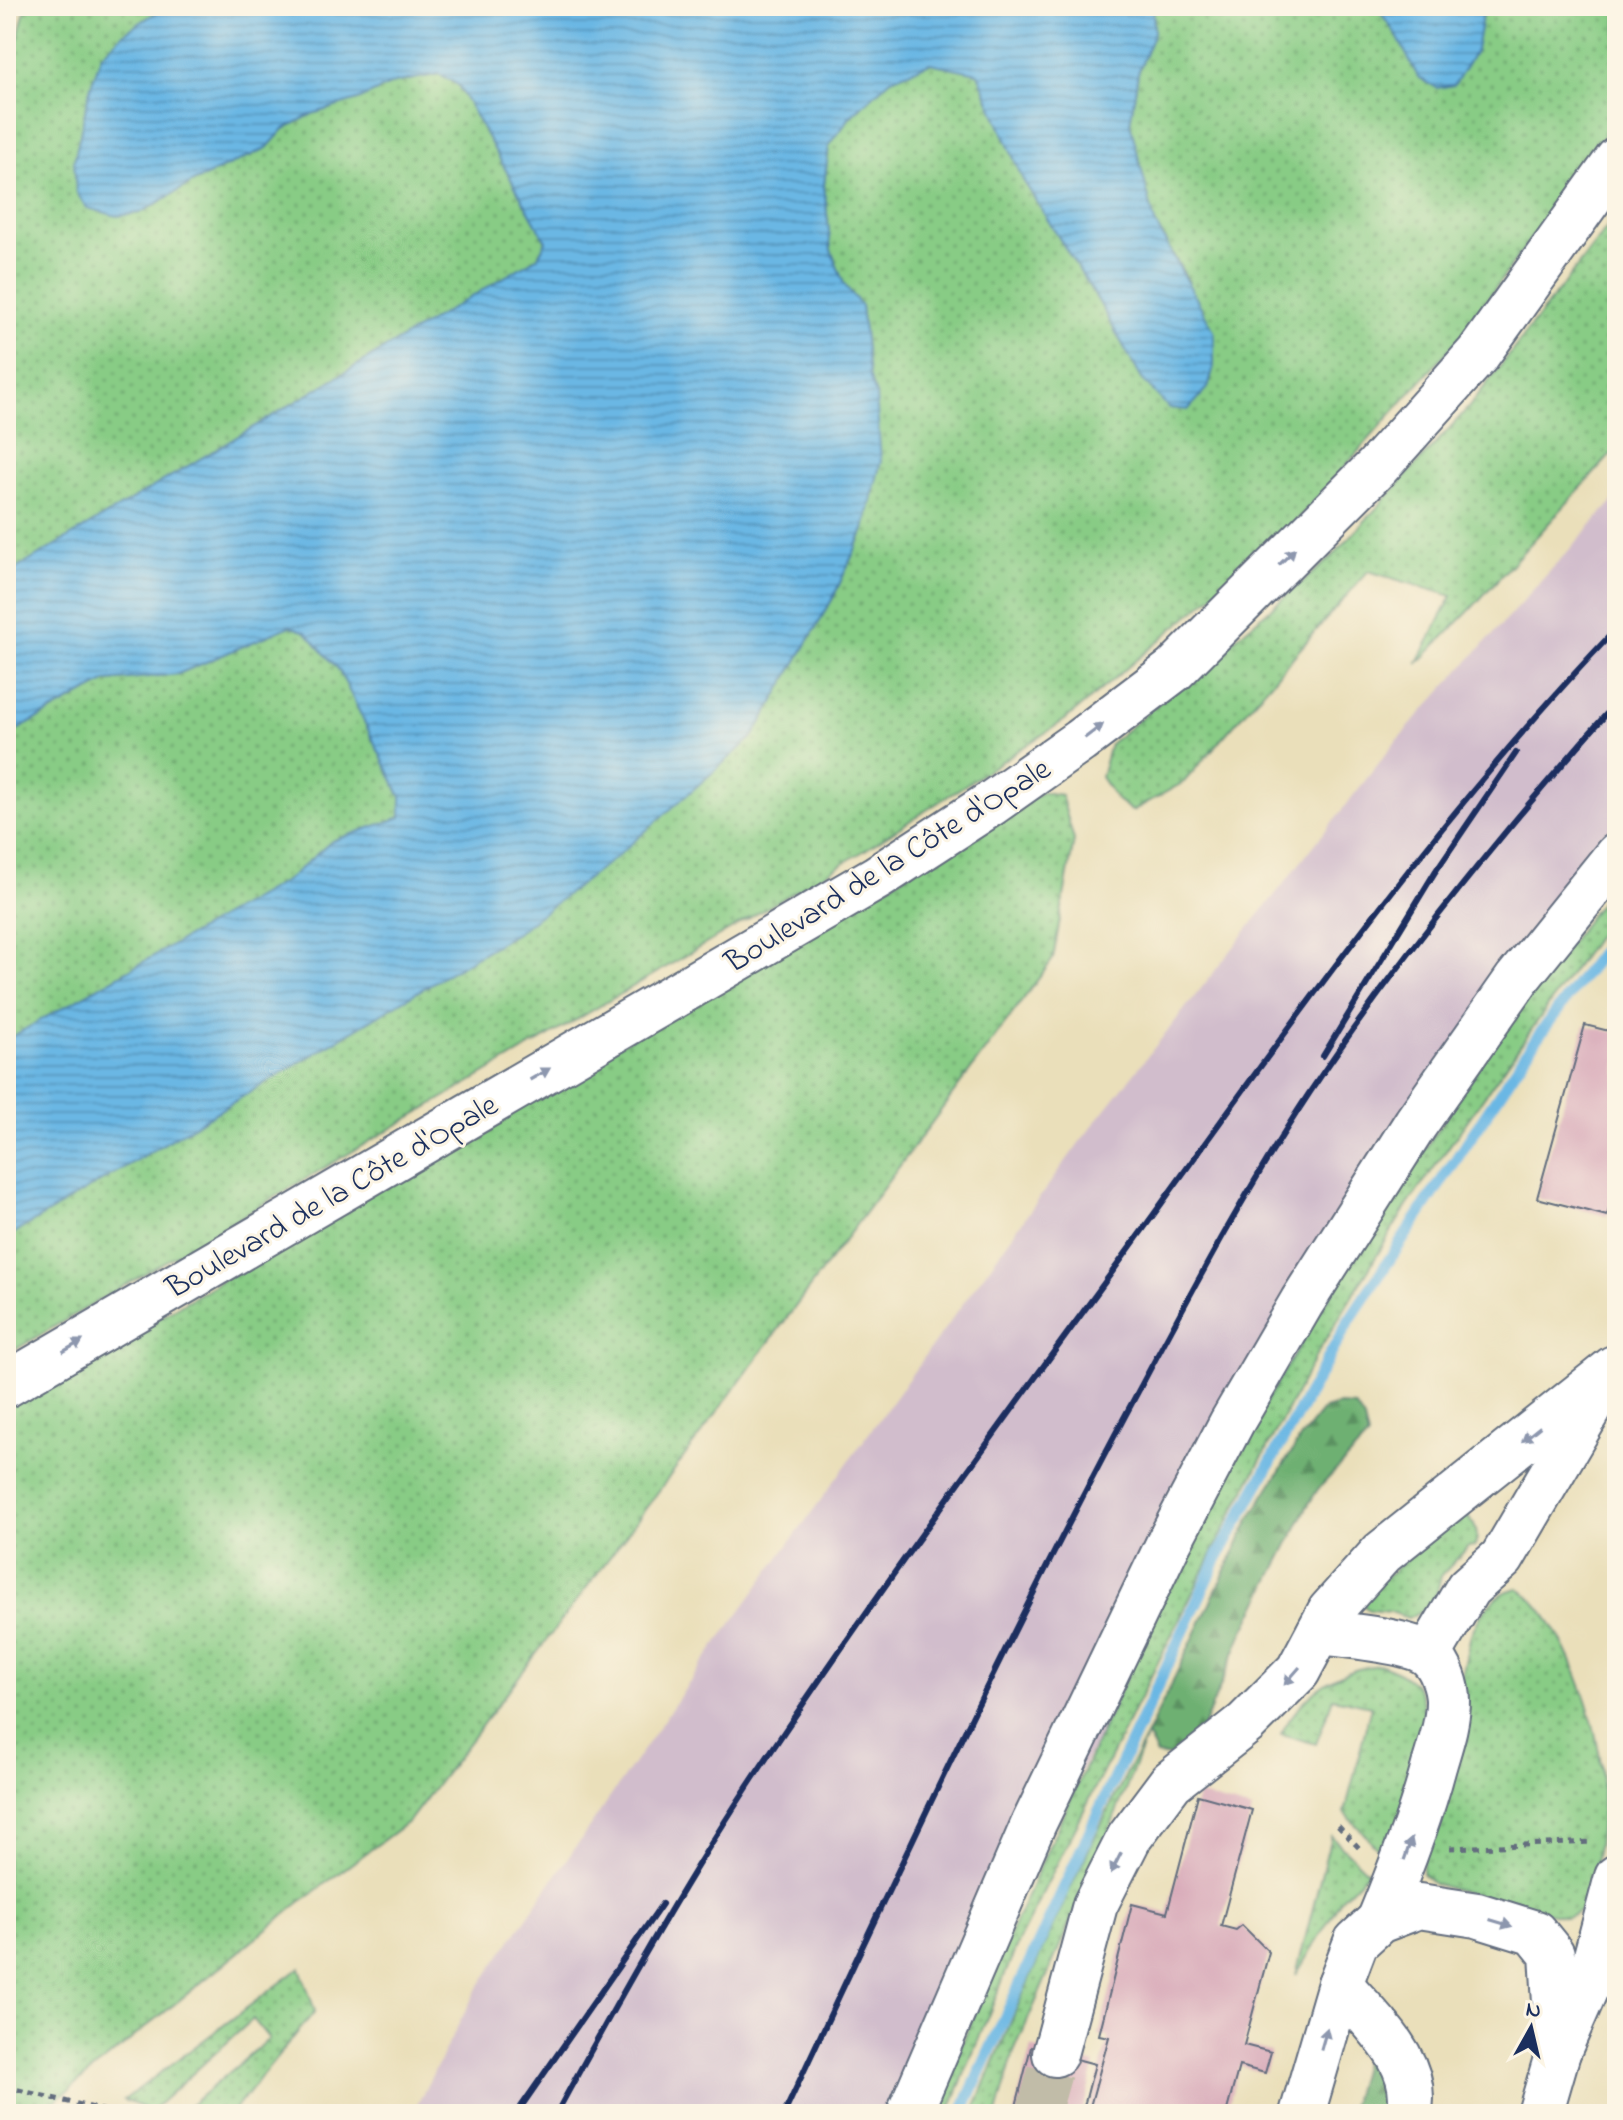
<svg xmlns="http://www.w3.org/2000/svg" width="1623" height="2120" font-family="'Indie Flower',sans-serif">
<defs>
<pattern id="grass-dots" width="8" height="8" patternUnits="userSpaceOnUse" patternTransform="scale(2)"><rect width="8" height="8" fill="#88cc85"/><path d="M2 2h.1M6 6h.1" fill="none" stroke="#6ea670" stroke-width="1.8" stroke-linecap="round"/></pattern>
<pattern id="forest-firs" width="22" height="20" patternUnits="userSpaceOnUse" patternTransform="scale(2)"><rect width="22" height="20" fill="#6eb072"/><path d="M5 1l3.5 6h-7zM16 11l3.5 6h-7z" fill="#5a9061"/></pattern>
<pattern id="water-rules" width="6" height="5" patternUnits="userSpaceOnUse" patternTransform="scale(2)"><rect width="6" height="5" fill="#6ab7e4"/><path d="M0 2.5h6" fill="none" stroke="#5695bc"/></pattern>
</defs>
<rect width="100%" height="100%" fill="#fcf5e5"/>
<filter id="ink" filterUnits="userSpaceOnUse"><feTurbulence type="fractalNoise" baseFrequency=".0125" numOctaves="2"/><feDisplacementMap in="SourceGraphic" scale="16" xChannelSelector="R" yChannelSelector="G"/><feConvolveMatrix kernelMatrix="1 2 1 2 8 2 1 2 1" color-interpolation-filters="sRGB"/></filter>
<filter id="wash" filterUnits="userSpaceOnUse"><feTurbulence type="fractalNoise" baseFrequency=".006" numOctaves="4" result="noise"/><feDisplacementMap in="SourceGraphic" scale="32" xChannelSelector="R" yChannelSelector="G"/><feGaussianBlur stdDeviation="1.8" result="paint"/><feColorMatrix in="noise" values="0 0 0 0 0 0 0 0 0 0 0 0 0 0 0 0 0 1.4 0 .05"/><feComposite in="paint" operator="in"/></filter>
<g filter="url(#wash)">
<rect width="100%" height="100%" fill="#eadfba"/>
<path fill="#d1bdcc" d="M1617 497V834L1512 972 895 2114H412L476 1991 705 1660 1079 1143 1398 739Z"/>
<g fill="url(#grass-dots)" stroke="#527e72" stroke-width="2">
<path d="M26 6H166L123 34 140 213 197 180 267 148 284 129 312 114 357 100 394 83 439 74 458 85 546 241 538 257 6 575V84Z"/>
<path d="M1153 6H1376L1396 34 1483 17 1484 6H1617V113L1602 139 1461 336 1281 538 1065 720 862 852 6 1355V1238L519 931 753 737 833 598 864 530 876 396 869 375 861 306 844 284 831 250 824 185 829 146 851 116 891 79 930 63 978 73 1023 180 1099 302 1142 379 1189 282 1155 223 1130 123 1138 73 1154 32Z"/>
<path d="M1617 215V448L1470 610 1417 664 1452 596 1368 571 1184 782 1132 811 1116 799 1101 777 1110 744 1333 556 1468 408Z"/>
<path d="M290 626 306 632 339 670 401 797V818L332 841 287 880 6 1040V736L107 681 178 674Z"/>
<path d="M1042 792 1061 795 1074 840 1053 959 603 1566 409 1821 304 1899 39 2114H6V1408L865 900Z"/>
<path d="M1617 880V908L1405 1209 1314 1359 1225 1528 1019 1940 948 2114H931L1040 1866 1152 1621 1230 1462 1324 1305 1490 1049Z"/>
<path d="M1461 1513C1474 1519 1480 1532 1475 1546L1468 1547 1441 1576 1434 1604 1408 1618 1391 1612 1369 1610 1364 1606 1363 1596Z"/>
<path d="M1518 1588C1565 1617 1600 1726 1602 1779 1603 1807 1600 1837 1595 1864 1592 1887 1591 1913 1565 1917L1433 1884 1422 1873 1423 1858 1471 1634C1482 1611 1492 1594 1518 1588Z"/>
<path d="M1381 1665C1397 1671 1413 1677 1420 1694 1436 1729 1401 1813 1390 1850L1380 1851 1345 1813 1371 1706 1333 1698 1316 1744 1281 1734C1302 1694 1336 1669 1381 1665Z"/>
<path d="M1147 1735 1103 1846 1014 2052 997 2114H973C1025 1984 1081 1858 1147 1735Z"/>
<path d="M1331 1836 1368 1872 1342 1898 1296 1975Z"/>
<path d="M300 1968 315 2011 231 2114H180L269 2039 253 2019 151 2111 124 2100Z"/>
</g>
<g fill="url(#forest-firs)" stroke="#447068" stroke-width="2">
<path d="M1339 1405 1355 1406 1364 1420 1368 1437 1318 1489 1307 1507 1241 1637 1203 1727 1192 1746 1174 1757 1157 1755 1147 1735 1252 1515 1301 1437 1324 1409Z"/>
<path d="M1363 2062 1398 2088 1396 2114H1349Z"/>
</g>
<g fill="url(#water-rules)" stroke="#4273a1" stroke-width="2">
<path d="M166 6H1153L1154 32 1138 73 1130 123 1155 223 1214 331V366L1208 388 1188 410 1169 408 1142 379 1099 302 1023 180 978 73 930 63 891 79 851 116 829 146 824 185 831 250 844 284 861 306 869 375 876 396 881 461 864 530 833 598 753 737 616 857 519 931 6 1238V1040L287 880 332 841 401 817V797L339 670 306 632 290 626 178 674 107 681 6 736V575L538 257 546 241 458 85 439 74 394 83 358 100 312 114 284 129 267 148 197 180 140 213 117 216 87 208 76 192 74 161 90 89 102 54 123 34Z"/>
<path d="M1376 6H1484L1476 50 1454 85 1437 88 1418 77 1396 34Z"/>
</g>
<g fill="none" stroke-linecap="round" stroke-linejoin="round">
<path stroke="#6ab7e4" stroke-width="12" d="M961 2114 1098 1813 1218 1557 1350 1319 1534 1042 1617 931"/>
</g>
<g id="blocks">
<g fill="#d5a4b6">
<path d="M1585 1025 1617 1033V1179L1607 1216 1537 1198Z"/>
<path d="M1198 1795 1252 1810 1221 1926 1236 1930 1242 1925 1269 1952 1244 2045 1271 2052 1265 2073 1239 2066 1226 2114H1088L1109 2037 1099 2035 1132 1904 1167 1913Z"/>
<path d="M1031 2047 1095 2064 1082 2114H1014Z"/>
</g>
</g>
</g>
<g filter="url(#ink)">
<use href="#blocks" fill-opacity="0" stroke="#636d7e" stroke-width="2"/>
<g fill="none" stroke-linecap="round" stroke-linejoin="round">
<path stroke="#c1bca8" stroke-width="44" stroke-dasharray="44 22" stroke-linecap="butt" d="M1038 2114 1055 2054"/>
<g stroke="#636d7e" stroke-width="48">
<g id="minor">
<path d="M6 1385 878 877 992 803 1080 741 1174 670 1377 467 1478 354 1617 160"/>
<path d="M1319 1632C1342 1635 1415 1641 1431 1657 1441 1667 1448 1686 1448 1701 1448 1723 1440 1745 1434 1766 1420 1819 1400 1870 1379 1921"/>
<path d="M1429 1654 1468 1588 1502 1558 1600 1391"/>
<path d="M1340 1984C1370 2021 1422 2062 1409 2114"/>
<path d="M1055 2054 1095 1905 1129 1838 1171 1782 1246 1723 1298 1671 1330 1611 1382 1553 1614 1368"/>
<path d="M909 2114 1033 1825 1169 1542 1232 1422 1302 1302 1416 1123 1517 979 1617 855"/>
<path d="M1302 2114 1340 1984 1356 1942 1379 1921 1419 1906 1477 1915 1535 1933 1552 1954 1558 2052"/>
<path d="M1540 2114 1558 2052 1590 1979 1617 1877"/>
</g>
</g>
<g stroke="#636d7e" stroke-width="5" stroke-dasharray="6 6" stroke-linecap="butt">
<path d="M1338 1826 1362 1851"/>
<path d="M1450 1848 1592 1842"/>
<path d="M6 2087 119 2114"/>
</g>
<use href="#minor" stroke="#fff" stroke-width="44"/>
<g stroke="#1b2f5e" stroke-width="6">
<path d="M1323 1056 1435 872 1516 753"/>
<path d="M516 2114 662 1904"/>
<path d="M556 2114C616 2004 677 1894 746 1789 864 1610 992 1437 1118 1264 1276 1045 1431 823 1617 628"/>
<path d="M784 2114C898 1869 1013 1624 1141 1386 1194 1287 1248 1186 1310 1092 1402 954 1507 826 1617 702"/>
</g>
</g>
<defs><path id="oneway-solid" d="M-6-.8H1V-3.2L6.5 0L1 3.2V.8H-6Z" transform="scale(2)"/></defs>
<g fill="#8d97ae">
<use href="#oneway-solid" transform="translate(1287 557) rotate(-45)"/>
<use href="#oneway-solid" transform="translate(1094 731) rotate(-37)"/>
<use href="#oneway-solid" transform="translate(540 1074) rotate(-30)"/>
<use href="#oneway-solid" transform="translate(73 1346) rotate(-30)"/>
<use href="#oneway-solid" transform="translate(1531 1434) rotate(141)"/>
<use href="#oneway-solid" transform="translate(1292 1676) rotate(131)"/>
<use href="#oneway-solid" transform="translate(1408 1849) rotate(-71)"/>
<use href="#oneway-solid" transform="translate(1116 1863) rotate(117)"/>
<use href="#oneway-solid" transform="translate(1501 1923) rotate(17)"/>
<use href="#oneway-solid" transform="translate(1324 2039) rotate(-74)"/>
</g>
</g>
<g text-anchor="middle" stroke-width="6" stroke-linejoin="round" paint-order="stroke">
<g font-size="32" fill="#1b2f5e" stroke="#fcf5e5">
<text transform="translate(887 864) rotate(-32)" y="11">Boulevard de la Côte d'Opale</text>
<text transform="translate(331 1195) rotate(-30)" y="11">Boulevard de la Côte d'Opale</text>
</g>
</g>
<rect width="1623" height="2120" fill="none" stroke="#fcf5e5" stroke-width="32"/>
<g transform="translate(1531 2028) rotate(8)" stroke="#fcf5e5" stroke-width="6" paint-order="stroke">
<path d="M0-6L14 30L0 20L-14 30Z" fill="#1b2f5e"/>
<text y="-12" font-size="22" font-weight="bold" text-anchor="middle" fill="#1b2f5e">N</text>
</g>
</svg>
